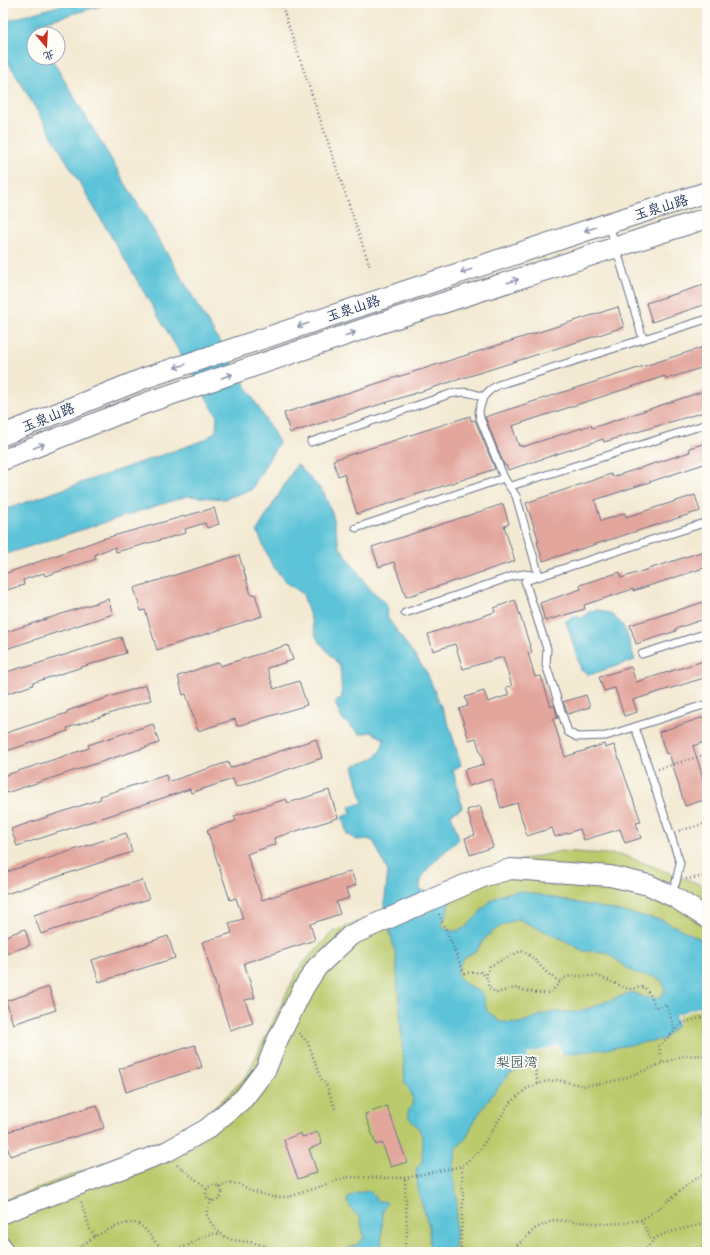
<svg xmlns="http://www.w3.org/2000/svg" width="710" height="1255" font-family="Itim,'LXGW WenKai TC',sans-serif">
<rect width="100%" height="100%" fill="#fdfcf7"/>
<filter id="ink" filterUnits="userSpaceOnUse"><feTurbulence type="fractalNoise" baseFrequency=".025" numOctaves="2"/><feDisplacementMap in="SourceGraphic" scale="8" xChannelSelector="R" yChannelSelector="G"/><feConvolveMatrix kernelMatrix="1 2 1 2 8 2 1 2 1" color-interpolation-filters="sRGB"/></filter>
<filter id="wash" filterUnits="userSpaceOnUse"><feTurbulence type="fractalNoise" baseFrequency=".012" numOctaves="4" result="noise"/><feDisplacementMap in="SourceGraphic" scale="16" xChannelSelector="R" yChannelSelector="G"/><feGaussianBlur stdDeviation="0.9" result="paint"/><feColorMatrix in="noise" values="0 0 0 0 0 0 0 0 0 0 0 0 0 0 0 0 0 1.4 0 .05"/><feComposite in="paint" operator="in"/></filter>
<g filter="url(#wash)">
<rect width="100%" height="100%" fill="#f3e9d2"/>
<path fill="#bbca6c" stroke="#6b7c65" d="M561 851 623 855 707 887V1252H13L3 1226V1201L165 1140 205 1117 246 1077 299 968 331 933 492 867Z"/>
<g fill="#5bc3d8" stroke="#3b799b" fill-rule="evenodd">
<path d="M68 3H112L36 24 39 34H34V58H51L279 442 251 490 224 499 187 496 3 555V510L205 440 216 431 217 416 3 53V22Z"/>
<path d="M297 464 324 493 333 516 339 546 369 588 386 603 387 617 427 673 450 728 461 765 453 770 462 808 451 814 459 839C446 852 418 870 420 890L450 900 446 916 441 925C444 927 449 930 452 931 469 933 480 908 493 899 501 894 510 892 520 891L662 920 707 942V1004L675 1015 678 1024 664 1039 606 1049 562 1054 559 1045 527 1054 530 1063 510 1073 490 1098 474 1121 466 1138 456 1149 453 1178 457 1198 454 1252H430L429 1226 419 1195 416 1169 422 1162 423 1140 419 1129 409 1118 408 1112C417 1098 411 1095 405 1082L396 957 384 906 388 872 374 842 368 839 357 840 347 834 342 817 351 813 349 806 363 803 353 766C370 761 381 758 384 739L371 732 360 734 342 719 335 703 342 697 340 666 317 639 303 594 286 582 272 565 257 531ZM518 919 562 939 583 951 606 952 628 969 640 975 654 976 662 981 665 990 660 998H646L632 992 584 1010 573 1012H550L520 1023 500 1022 487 1011 482 993 467 985 457 975C459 961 464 956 477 951 484 934 502 924 518 919Z"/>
<path d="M599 610C626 616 627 637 635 660L589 675 581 670 566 621 576 616 582 618 590 611Z"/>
<path d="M370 1191 378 1202 385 1201 387 1203 383 1211 381 1252H329C343 1250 354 1250 364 1238L360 1216 355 1214 347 1202 348 1198 357 1193Z"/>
</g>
<g fill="#f3e9d2">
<path d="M707 1004V1007L678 1016 680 1024H678L675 1015Z"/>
<path d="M559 1045 562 1054H560L558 1047 529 1055 531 1062 530 1063 527 1054Z"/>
</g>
<g id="blocks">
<g fill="#e3a69d">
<path d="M707 284V304L652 322 646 303Z"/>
<path d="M618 307 624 327 290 433 284 413Z"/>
<path d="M707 346V366L666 379 665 376 512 426 519 446 522 445V447L591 425 592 428 707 390V411L604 442 603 439 508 470 506 465H504L485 417Z"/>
<path d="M470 416 471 421 475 420 495 469 357 514 344 474 338 476 333 460Z"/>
<path d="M707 443V463L595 500 601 521 625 513 626 517 695 495 700 511 543 561 537 542 539 541 526 503 611 474 612 477 690 452 689 448Z"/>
<path d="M503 504 509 524 504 526 515 561 406 597 394 562 379 567 372 547Z"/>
<path d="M214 508 219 524 207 528 205 523 185 529 186 533 116 552 115 547 95 554 96 559 45 576 44 573 23 580 24 585 3 591V575L7 573 102 539Z"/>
<path d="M707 550V567L633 591V589L584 605 585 609 545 621 540 603 581 589 580 585 620 572 621 578Z"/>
<path d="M239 555 251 595 255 594 262 616 157 650 145 610 141 611 134 588Z"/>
<path d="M108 599 113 614 3 650V633Z"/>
<path d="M515 600 532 652 528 653 535 677 541 676 551 707 554 705 558 718 553 719 565 757 604 744 605 748 614 745 641 822 636 823 641 838 625 843 620 829 584 840 580 829 555 837 552 828 527 836 517 803 501 808 492 779 469 786 464 770 484 764 476 738 469 740 459 709 468 706 465 697 484 691 488 702 509 695 506 687 512 686 503 657 463 669 455 644 433 651 428 634 495 612 494 608Z"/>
<path d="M707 601V618L675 629 676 631 636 644 630 625Z"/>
<path d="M121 637 126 653 32 683 33 685 3 695V673L26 666 27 667Z"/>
<path d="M288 645 293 660 267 668 274 689 299 681 307 705 237 726 235 719 198 731 186 694 183 695 178 676 219 662 220 666Z"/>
<path d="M707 660V677L633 700 637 712 624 716 615 688 604 691 599 677 631 667 636 682Z"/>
<path d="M146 685 151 700 67 728 68 731 3 752V734L67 713V711Z"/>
<path d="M586 695 590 707 568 714 563 702Z"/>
<path d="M707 716V741L693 746 707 790V799L685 806 669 753 666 754 659 732Z"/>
<path d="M153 724 159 743 3 794V776L89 748 88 745Z"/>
<path d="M316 739 322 758 236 787 233 779 191 793 190 789 17 846 11 829 101 799 100 796 166 775 168 782 228 762 230 768Z"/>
<path d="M329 790 338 818 274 838 276 844 247 854 262 900 351 871 356 885 346 889 349 898 336 902 340 914 310 924 315 940 244 963 255 998 245 1000 253 1023 230 1030 202 942 232 933 229 923 243 919 236 898 230 900 207 830 236 821 234 816 286 799 288 803Z"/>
<path d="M480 806 493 847 470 855 465 838 475 835 467 810Z"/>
<path d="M126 833 132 852 3 895V873Z"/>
<path d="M142 880 149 899 41 934 34 915Z"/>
<path d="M25 929 30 945 3 955V937Z"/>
<path d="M168 936 175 958 99 982 92 960Z"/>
<path d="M49 987 56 1010 13 1024 6 1001Z"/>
<path d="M195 1045 202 1067 126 1092 119 1069Z"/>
<path d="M97 1105 104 1128 10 1156 3 1133Z"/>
<path d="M387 1106 407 1162 391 1167 382 1143 376 1145 365 1114Z"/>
<path d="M318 1132 322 1144 309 1149 317 1172 298 1179 284 1140 301 1133 302 1137Z"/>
</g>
</g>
</g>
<g filter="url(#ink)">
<use href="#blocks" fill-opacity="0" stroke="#677087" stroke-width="1"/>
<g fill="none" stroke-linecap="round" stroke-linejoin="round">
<g stroke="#677087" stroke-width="9">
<g id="lane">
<path d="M609 224 643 339"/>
<path d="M311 442 450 394C463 391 471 392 483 397"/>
<path d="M511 486 707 424"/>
<path d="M707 522 525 581 547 649 546 665 568 732 577 737 606 736 707 704"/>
<path d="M356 528 504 478"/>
<path d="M405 613 513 576 524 574 539 576 516 496 504 478 480 418 479 411 483 397 490 390 498 385 707 319"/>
<path d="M642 654 707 633"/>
<path d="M635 727 680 863 676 882 670 895"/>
</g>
</g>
<g stroke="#677087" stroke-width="16">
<path id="street" d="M3 1244 6 1252"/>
</g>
<g stroke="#677087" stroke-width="22">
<g id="secondary">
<path d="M3 435 145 378 609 223 707 192"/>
<path d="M3 460 146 403 384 322 707 218"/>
<path d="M3 1213 166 1152 207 1129 244 1098 266 1069 277 1041 304 987 317 967 351 935 485 876 511 869 610 876 649 885 674 897 707 918"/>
</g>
</g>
<g stroke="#677087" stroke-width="2.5" stroke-dasharray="1 3" stroke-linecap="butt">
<path d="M281 3 370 267"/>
<path d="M658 769 707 754"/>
<path d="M679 831 707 823"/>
<path d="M686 879 707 876"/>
<path d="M439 914 464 973 480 972 486 976"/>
<path d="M560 981C543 975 538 957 521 951L494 964 490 966 486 976 489 988 497 993 514 988 538 993H547L551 992 564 978 571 976H598L628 989 644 987 651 996 655 1008 666 1004 675 1030"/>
<path d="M299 1033 308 1043 321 1079 326 1084 336 1111"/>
<path d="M662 1062 659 1046 681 1024 703 1017 707 1020"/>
<path d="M534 1063 538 1084"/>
<path d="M177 1165 207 1188"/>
<circle cx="214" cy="1193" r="8"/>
<path d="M219 1187 227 1184 237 1183 250 1191 273 1197H289L347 1177 405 1178 462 1166 479 1151 509 1104 526 1089 544 1082 557 1080 585 1086 604 1083 622 1079 682 1056 707 1055"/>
<path d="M212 1200 206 1213C225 1255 245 1231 275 1252"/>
<path d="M81 1202 90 1229 95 1236"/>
<path d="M641 1220 652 1241"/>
<path d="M460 1247 470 1252"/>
<path d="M74 1252C85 1241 125 1216 140 1225 151 1233 155 1248 170 1249 191 1251 198 1232 219 1234"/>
<path d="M147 1252 161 1247"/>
<path d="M404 1252 407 1233 405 1178"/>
<path d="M460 1252 463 1200 462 1166"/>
<path d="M507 1252 521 1242 535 1229 554 1220 605 1224 624 1223 641 1220 659 1208 696 1178 707 1174"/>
<path d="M644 1252 655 1238 666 1233 707 1223"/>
<path d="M666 1252 698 1249 707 1246"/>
</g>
<use href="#lane" stroke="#fff" stroke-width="7"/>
<use href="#street" stroke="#fff" stroke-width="14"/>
<use href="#secondary" stroke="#fff" stroke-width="20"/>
</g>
<defs><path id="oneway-shaft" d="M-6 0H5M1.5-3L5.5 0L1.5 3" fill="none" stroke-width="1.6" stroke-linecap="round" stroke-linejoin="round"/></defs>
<g stroke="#8d97ae">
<use href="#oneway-shaft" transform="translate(590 229) rotate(162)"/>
<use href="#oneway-shaft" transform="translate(466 271) rotate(162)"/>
<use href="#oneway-shaft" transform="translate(513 281) rotate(-18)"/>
<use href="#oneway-shaft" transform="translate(303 325) rotate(162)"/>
<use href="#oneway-shaft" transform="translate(350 334) rotate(-19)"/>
<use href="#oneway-shaft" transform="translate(180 366) rotate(162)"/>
<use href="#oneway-shaft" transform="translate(227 376) rotate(-19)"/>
<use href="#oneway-shaft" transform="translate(39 446) rotate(-22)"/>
</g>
</g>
<g text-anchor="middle" stroke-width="3.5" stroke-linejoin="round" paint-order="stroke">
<g font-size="14" fill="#1b2f5e" stroke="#fdfcf7">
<text transform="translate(661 207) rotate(-17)" y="5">玉泉山路</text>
<text transform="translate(353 308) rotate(-18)" y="5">玉泉山路</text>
<text transform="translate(48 417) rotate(-22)" y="5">玉泉山路</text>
</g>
<g font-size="14" fill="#4b5e62" stroke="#fdfcf7">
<text x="517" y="1067">梨园湾</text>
</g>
</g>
<rect width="710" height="1255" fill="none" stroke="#fdfcf7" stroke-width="16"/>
<g transform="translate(46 46) rotate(162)"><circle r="19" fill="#fdfcf7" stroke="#a3aaba"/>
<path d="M0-3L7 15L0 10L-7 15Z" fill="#c8321e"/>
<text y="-6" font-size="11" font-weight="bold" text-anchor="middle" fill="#1b2f5e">北</text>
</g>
</svg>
